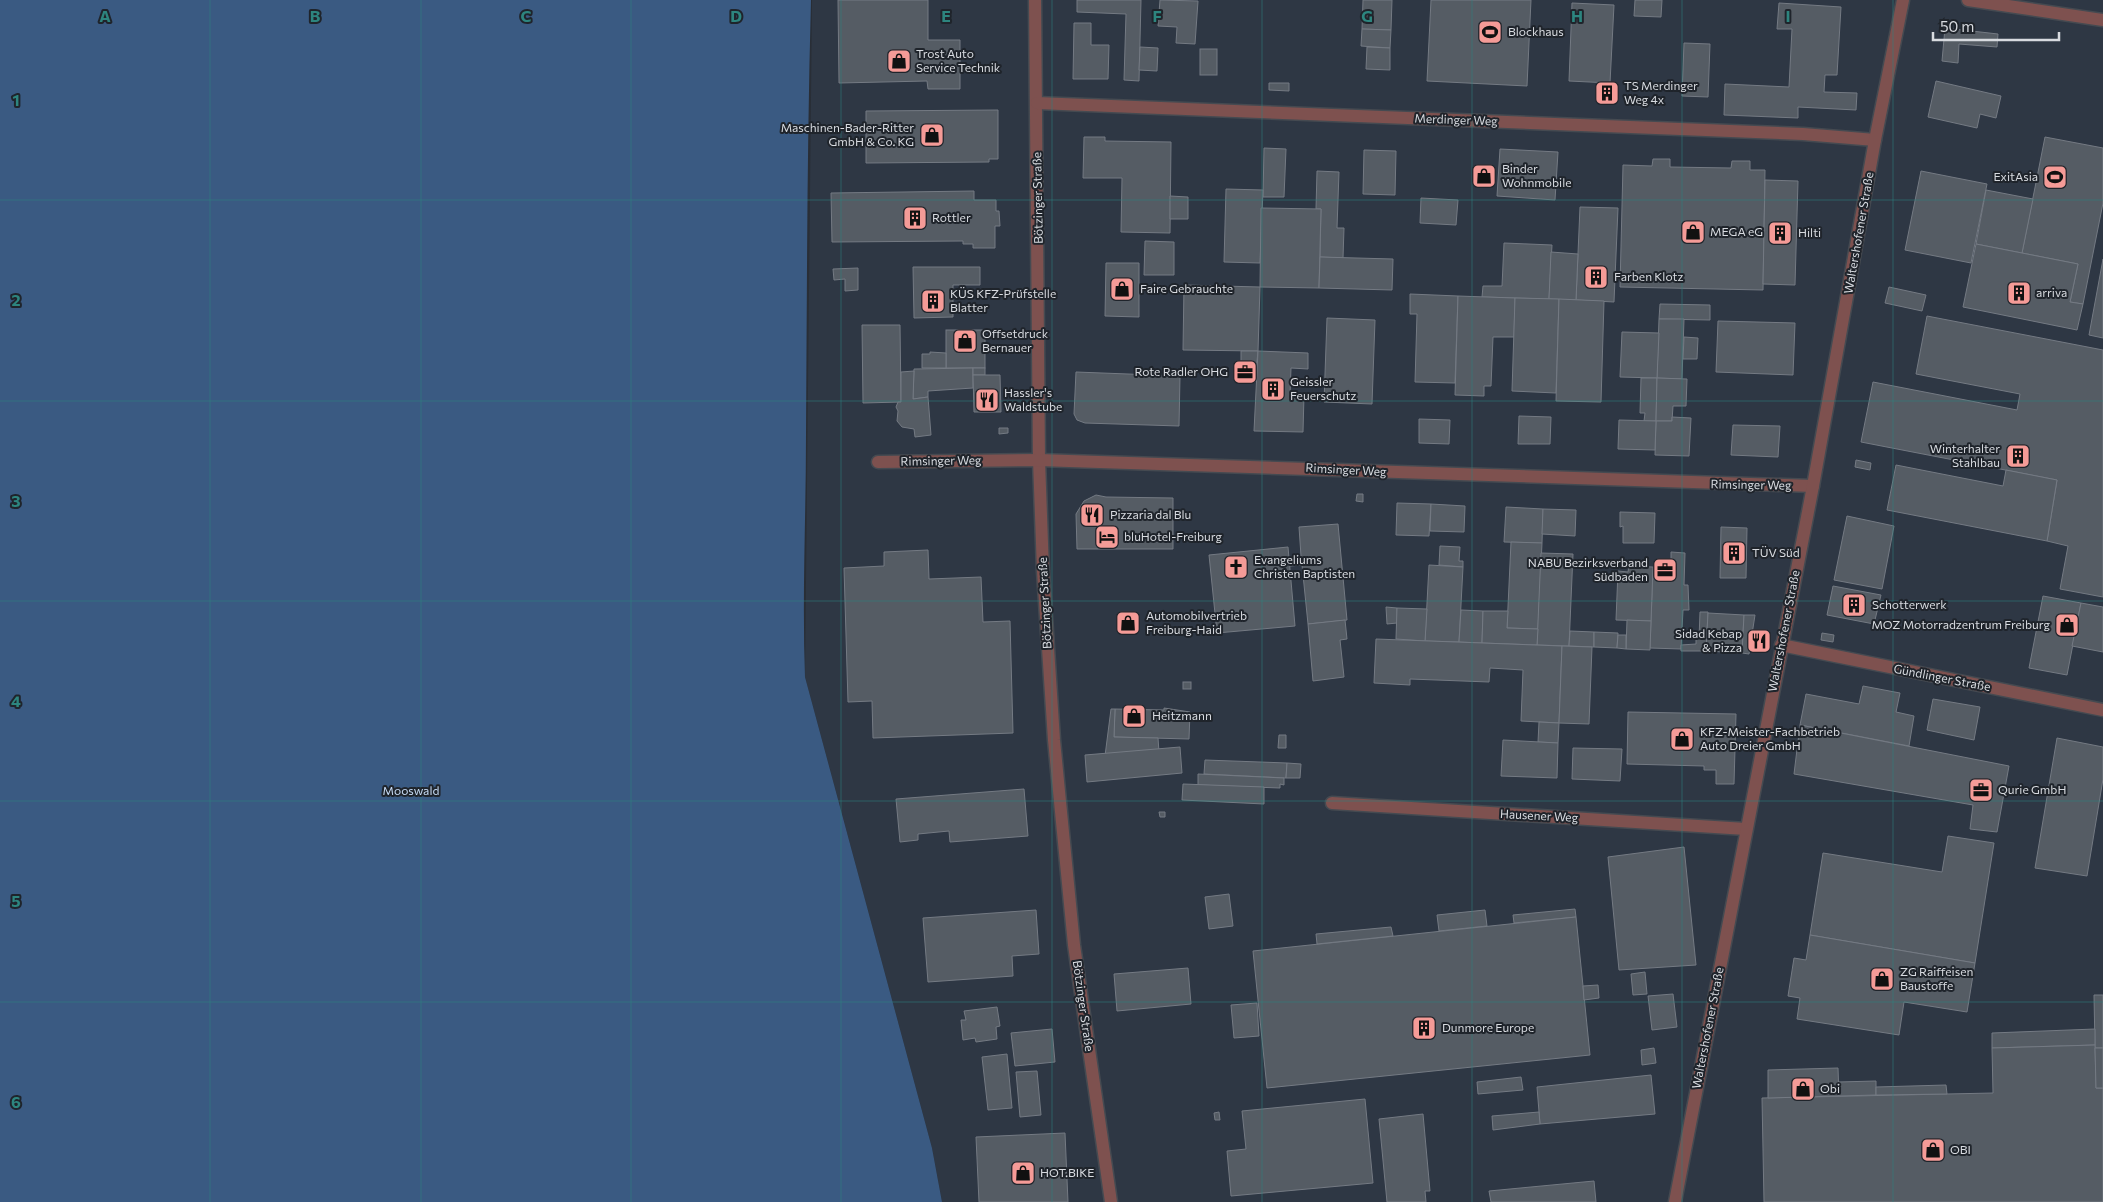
<svg xmlns="http://www.w3.org/2000/svg" width="2103" height="1202" font-family="Commissioner,sans-serif">
<rect width="100%" height="100%" fill="#292e36"/>
<path fill="#2e3744" d="M812 0H2103V1202H942L932 1148 805 677Z"/>
<path fill="#3a5a82" d="M0 0H811C807 145 807 290 806 435 806 516 802 596 805 677L932 1148 942 1202H0Z"/>
<g fill="#555c64" stroke="#747a83">
<path d="M838 0H928V40H960V89H928L927 81 839 83Z"/>
<path d="M1077 0H1141L1139 81 1124 80 1126 14 1077 12Z"/>
<path d="M1160 0 1198 1 1195 44 1176 43 1177 27 1158 26Z"/>
<path d="M1363 0H1392L1391 30 1362 29Z"/>
<path d="M1431 0H1531L1527 86 1427 81Z"/>
<path d="M1635 0H1662L1661 17 1634 16Z"/>
<path d="M1572 3 1614 5 1610 83 1569 81Z"/>
<path d="M1779 3 1841 7 1837 75H1825L1824 92 1857 93 1856 110 1798 107V118L1724 115 1725 84 1789 87 1792 29H1777Z"/>
<path d="M1074 23H1091V45H1109L1108 79H1073Z"/>
<path d="M1945 28 1998 34 1997 47 1959 44 1958 63 1942 61Z"/>
<path d="M1362 29 1391 30 1390 48 1361 46Z"/>
<path d="M1684 43 1710 44 1708 97 1682 96Z"/>
<path d="M1140 47 1158 48 1157 71 1139 70Z"/>
<path d="M1367 47 1390 48V70L1366 69Z"/>
<rect x="1200" y="49" width="17" height="26"/>
<path d="M1936 81 2001 96 1996 118 1980 114 1977 128 1928 117Z"/>
<path d="M1269 83H1289V91L1269 90Z"/>
<path d="M1603 86H1611L1610 101H1602Z"/>
<path d="M998 110V159H989V162L866 163V111Z"/>
<path d="M1084 137H1105V141L1171 142 1170 233 1121 232 1122 178H1083Z"/>
<path d="M2045 137 2103 148V203L2083 304 2070 302 2078 264 2022 253Z"/>
<path d="M1264 148 1286 149 1284 197H1263Z"/>
<path d="M1500 149 1558 152 1555 200 1497 196Z"/>
<path d="M1364 150 1396 151 1395 195 1363 194Z"/>
<path d="M1653 159H1670V167L1731 168 1732 161H1750V170H1765L1763 290 1620 287 1623 165 1652 166Z"/>
<path d="M1317 171 1339 172 1337 228H1344L1343 258 1320 257 1321 209H1316Z"/>
<path d="M1921 171 1987 184 1971 263 1905 250Z"/>
<path d="M1765 180 1798 181 1795 285 1763 284Z"/>
<path d="M1226 189 1263 190 1260 263 1224 262Z"/>
<path d="M1986 190 2033 199 2022 253 1976 244Z"/>
<path d="M974 191V200H996V211H999L1000 226H995V248H973V244H963V241L832 242 831 193Z"/>
<path d="M1170 196 1188 197V219H1170Z"/>
<path d="M1421 198 1458 200 1456 225 1420 223Z"/>
<path d="M1580 207 1618 208 1614 302 1576 300Z"/>
<path d="M1261 208 1321 209 1319 288 1260 287Z"/>
<path d="M1145 241 1174 242V275H1144Z"/>
<path d="M1504 243 1552 245 1549 299 1482 297 1483 286H1502Z"/>
<path d="M1976 244 2078 264 2070 302 2083 304 2077 330 1963 307Z"/>
<path d="M1551 252 1578 254 1576 300 1549 299Z"/>
<path d="M1320 257 1393 259 1392 290 1319 288Z"/>
<path d="M2103 259V338L2089 335Z"/>
<path d="M1106 263H1139V317L1105 316Z"/>
<path d="M913 267H980V285H953V317L914 318Z"/>
<path d="M858 268V290L845 291V279L834 280 833 269Z"/>
<path d="M1184 285 1260 287 1258 351 1183 350Z"/>
<path d="M1889 287 1926 295 1922 311 1885 303Z"/>
<path d="M1410 294 1458 296 1455 383 1415 382 1417 314H1410Z"/>
<path d="M1458 296 1515 298 1514 337H1493L1491 386H1484V396L1455 395Z"/>
<path d="M1515 298 1559 299 1556 393 1512 391Z"/>
<path d="M1559 299 1604 301 1601 402 1556 401Z"/>
<path d="M1660 304 1710 305V320L1659 319Z"/>
<path d="M1927 316 2103 350V597L2060 589 2068 546 2047 541 2057 480 1861 442 1873 382 2017 410 2020 394 1916 374Z"/>
<path d="M1327 318 1375 320 1372 404 1324 402Z"/>
<path d="M1659 319H1684L1682 379 1657 378Z"/>
<path d="M1718 321 1795 323 1793 375 1716 372Z"/>
<path d="M862 325H900L901 402 863 403Z"/>
<rect x="946" y="330" width="39" height="38"/>
<path d="M1622 332 1659 333 1657 378 1620 377Z"/>
<path d="M1684 337 1698 338 1697 359H1683Z"/>
<path d="M1241 351H1258L1255 382H1241Z"/>
<path d="M1258 351 1308 353V369L1291 368 1290 395H1304L1303 432 1254 431Z"/>
<path d="M930 352 946 353V368H922V354H930Z"/>
<path d="M973 368V388L928 391V397L913 399 914 369Z"/>
<rect x="973" y="368" width="12" height="7"/>
<path d="M914 371 913 399 928 397 931 435 915 437 914 429 902 427 897 421 898 411 896 407 898 402H901V372Z"/>
<path d="M1076 372 1180 376 1179 426 1085 423 1077 420 1074 414Z"/>
<path d="M973 375H1000L1001 412H974Z"/>
<path d="M1641 378H1657L1656 421H1644L1645 413H1640Z"/>
<path d="M1657 378 1687 379 1686 406H1673L1672 421H1656Z"/>
<path d="M1519 416 1551 417 1550 444H1518Z"/>
<path d="M1672 417 1691 418 1689 456 1655 455 1656 421H1672Z"/>
<path d="M1419 419 1450 420 1449 444 1419 443Z"/>
<path d="M1619 420 1656 421 1655 450 1618 449Z"/>
<path d="M1733 425 1780 426 1778 457 1731 455Z"/>
<path d="M999 428H1008V433L999 434Z"/>
<path d="M1856 460 1871 463 1870 470 1855 467Z"/>
<path d="M1896 465 2003 486 2006 470 2057 480 2047 541 1887 510Z"/>
<path d="M1357 494H1363V502L1356 501Z"/>
<path d="M1096 495 1106 497 1173 498V549H1077L1076 514 1084 501Z"/>
<path d="M1397 503 1431 504 1429 536 1396 535Z"/>
<path d="M1431 504 1465 506 1464 532 1430 531Z"/>
<path d="M1506 507 1543 509 1542 543 1504 542Z"/>
<path d="M1543 509 1576 510 1575 536 1542 534Z"/>
<path d="M1620 512 1655 513 1654 543H1623V526L1620 527Z"/>
<path d="M1847 516 1894 526 1882 589 1834 580Z"/>
<path d="M1338 524 1347 620 1308 624 1302 565 1290 566 1289 558 1301 556 1299 527Z"/>
<path d="M1721 527 1747 528 1746 578H1720Z"/>
<path d="M1511 542 1542 543 1538 629 1507 628Z"/>
<path d="M1440 546 1460 547 1459 561H1463V567L1439 565Z"/>
<path d="M1288 547 1295 626 1217 633 1209 555Z"/>
<path d="M928 550 929 579 981 577 983 622 1010 621 1013 733 873 738 872 701 848 702 844 568 884 566V552Z"/>
<path d="M1671 552 1685 553 1684 585H1688L1689 610H1683L1681 649 1650 648 1653 567H1671Z"/>
<path d="M1541 553 1573 554 1569 646 1537 645Z"/>
<path d="M1429 565 1463 567 1459 642 1425 641Z"/>
<path d="M1629 566 1653 567 1651 621 1616 620 1618 571 1628 572Z"/>
<path d="M1833 586 1881 595 1874 624 1827 615Z"/>
<path d="M2043 596 2081 603 2067 675 2029 668Z"/>
<path d="M2081 603 2103 607V652L2072 646Z"/>
<path d="M1386 607 1397 608V623L1387 624Z"/>
<path d="M1397 608 1427 609 1425 641 1396 639Z"/>
<path d="M1461 610 1483 611 1482 643 1459 642Z"/>
<path d="M1483 611H1508L1507 628 1538 629 1537 645 1482 643Z"/>
<path d="M1700 612H1708L1706 651H1681V645L1696 644V638L1699 639Z"/>
<path d="M1708 613 1744 615 1742 653 1706 651Z"/>
<path d="M1744 615H1755L1749 654 1742 653Z"/>
<path d="M1345 620 1347 639 1340 640 1344 677 1313 681 1308 624Z"/>
<path d="M1627 620 1651 621 1650 650 1626 649Z"/>
<path d="M1570 631 1594 632V647L1569 646Z"/>
<path d="M1594 632 1618 633 1617 648 1594 647Z"/>
<path d="M1822 633 1834 635 1833 642 1821 640Z"/>
<path d="M1618 635H1626V649L1617 648Z"/>
<path d="M1376 639 1562 646 1559 723 1521 721 1523 670 1490 668 1489 682 1410 679V685L1374 683Z"/>
<path d="M1562 646 1592 647 1589 724 1559 723Z"/>
<rect x="1183" y="682" width="8" height="7"/>
<path d="M1863 686 1900 693 1896 712 1914 716 1909 746 1800 725 1806 694 1859 704Z"/>
<path d="M1933 699 1980 707 1974 740 1927 730Z"/>
<path d="M1164 708 1190 712 1189 739 1114 737 1115 709 1164 710Z"/>
<path d="M1111 709H1115L1114 737 1158 738 1159 752 1105 756Z"/>
<path d="M1628 712 1736 714 1734 784H1716V770H1704V766L1627 764Z"/>
<path d="M1539 722 1559 723 1558 743 1538 742Z"/>
<path d="M1800 725 2009 766 1997 832 1970 829 1973 805 1794 774Z"/>
<path d="M1279 735H1286V748H1278Z"/>
<path d="M2057 738 2103 747V779L2087 876 2035 868Z"/>
<path d="M1503 740 1558 743 1557 778 1501 776Z"/>
<path d="M1180 747 1182 773 1087 782 1085 755Z"/>
<path d="M1573 748 1622 749 1620 781 1572 779Z"/>
<path d="M1205 760 1287 763 1286 778 1204 774Z"/>
<path d="M1287 763 1301 764 1300 778H1286Z"/>
<path d="M1198 774 1284 778V785L1280 784V788L1198 785Z"/>
<path d="M1183 784 1264 787V804L1182 800Z"/>
<path d="M1024 789 1028 836 950 842 949 831 918 834V840L900 842 896 799Z"/>
<path d="M1159 812H1165V817H1160Z"/>
<path d="M1948 836 1994 843 1975 963 1810 935 1823 853 1942 872Z"/>
<path d="M1684 847 1696 965 1619 970 1608 857Z"/>
<path d="M1229 894 1233 926 1209 929 1205 897Z"/>
<path d="M1575 909 1576 917 1514 923 1513 915Z"/>
<path d="M1036 910 1039 954 1012 956 1013 976 928 982 923 918Z"/>
<path d="M1485 910 1487 926 1439 931 1437 915Z"/>
<path d="M1576 917 1590 1055 1267 1088 1253 951Z"/>
<path d="M1391 927 1393 936 1317 944 1316 934Z"/>
<path d="M1810 935 1975 963 1967 1012 1904 1002 1899 1035 1797 1019 1800 998 1788 996 1794 958 1806 960Z"/>
<path d="M1188 968 1191 1004 1117 1011 1114 974Z"/>
<path d="M1645 972 1647 994 1633 995 1631 974Z"/>
<path d="M1598 985 1599 998 1584 1000 1583 986Z"/>
<path d="M1673 994 1677 1027 1652 1030 1648 996Z"/>
<path d="M2094 995H2103V1048H2095Z"/>
<path d="M1257 1003 1259 1036 1234 1038 1231 1005Z"/>
<path d="M997 1007 1000 1026 996 1027 997 1039 976 1042 975 1038 963 1040 961 1020H966L964 1011Z"/>
<path d="M1052 1029 1055 1062 1015 1066 1011 1033Z"/>
<path d="M2095 1029V1045L1992 1048V1033Z"/>
<path d="M2095 1045 2096 1088H2103V1202H1764L1762 1098 1993 1093 1992 1048Z"/>
<path d="M1654 1048 1656 1063 1642 1065 1641 1050Z"/>
<path d="M2095 1048H2103V1088H2096Z"/>
<path d="M1007 1054 1012 1108 988 1110 982 1057Z"/>
<path d="M1838 1068 1839 1096 1768 1098V1070Z"/>
<path d="M1037 1071 1041 1115 1020 1117 1016 1072Z"/>
<path d="M1651 1075 1655 1114 1540 1124 1537 1087Z"/>
<path d="M1521 1077 1523 1090 1478 1094 1477 1082Z"/>
<path d="M1876 1081V1095L1839 1096 1838 1082Z"/>
<path d="M1946 1085 1947 1094 1876 1095V1087Z"/>
<path d="M1365 1099 1373 1183 1231 1196 1227 1151 1246 1149 1242 1111Z"/>
<path d="M1219 1112 1220 1120H1215L1214 1113Z"/>
<path d="M1539 1112 1540 1124 1493 1130 1492 1116Z"/>
<path d="M1423 1114 1430 1191H1425L1426 1202H1387L1379 1119Z"/>
<path d="M1065 1133 1068 1202H979L976 1137Z"/>
<path d="M1594 1181 1596 1202H1491L1489 1191Z"/>
</g>
<g fill="none" stroke-linecap="round" stroke-linejoin="round">
<g stroke="#454a51" stroke-width="15">
<g id="street">
<path d="M1035 0 1039 460 1043 571 1054 740 1074 945 1111 1202"/>
<path d="M1968 0 2103 20"/>
<path d="M1037 103 1803 134 1875 140"/>
<path d="M878 462 1039 460 1813 486"/>
<path d="M1781 645 2103 710"/>
<path d="M1332 803 1746 829"/>
<path d="M1675 1202 1813 486 1875 140 1903 0"/>
</g>
</g>
<use href="#street" stroke="#7e514f" stroke-width="12"/>
</g>
<path fill="none" stroke="#2d857f" stroke-width="1" stroke-opacity="0.55" d="M210 0V1202M421 0V1202M631 0V1202M841 0V1202M1052 0V1202M1262 0V1202M1472 0V1202M1682 0V1202M1893 0V1202M0 200H2103M0 401H2103M0 601H2103M0 801H2103M0 1002H2103"/>
<defs>
<g id="stadium-square" transform="scale(1.25)"><rect x="-9" y="-9" width="18" height="18" rx="4" fill="#f59b97" stroke="#1f242b"/><path d="M0-5a6.5 5 0 1 0 0 10a6.5 5 0 1 0 0-10ZM-3.5-1.8h7v3.6h-7Z" fill="#111"/></g>
<g id="shop-square" transform="scale(1.25)"><rect x="-9" y="-9" width="18" height="18" rx="4" fill="#f59b97" stroke="#1f242b"/><path d="M-5-2.5h2.3a2.7 3.5 0 0 1 5.4 0H5L5.5 6h-11ZM-1.5-2.5h3a1.5 2.3 0 0 0-3 0Z" fill="#111"/></g>
<g id="building-square" transform="scale(1.25)"><rect x="-9" y="-9" width="18" height="18" rx="4" fill="#f59b97" stroke="#1f242b"/><path d="M-4-6H4V6H1V3H-1V6H-4ZM-2.5-4.3h1.7v1.8h-1.7ZM.8-4.3h1.7v1.8H.8ZM-2.5-1h1.7V.8h-1.7ZM.8-1h1.7V.8H.8Z" fill="#111"/></g>
<g id="office-square" transform="scale(1.25)"><rect x="-9" y="-9" width="18" height="18" rx="4" fill="#f59b97" stroke="#1f242b"/><path d="M-6-3h4V-5.5h4V-3h4V5H-6ZM-1-4.5V-3h2v-1.5ZM-6 0V1H6V0Z" fill="#111"/></g>
<g id="restaurant-square" transform="scale(1.25)"><rect x="-9" y="-9" width="18" height="18" rx="4" fill="#f59b97" stroke="#1f242b"/><path d="M-5-6h1v4h1v-4h1v4h1v-4h1v5L-1.5 .5V6h-2V.5L-5-1ZM5-6V6H3V1.5H1.5Q1.5-4 5-6Z" fill="#111"/></g>
<g id="hotel-square" transform="scale(1.25)"><rect x="-9" y="-9" width="18" height="18" rx="4" fill="#f59b97" stroke="#1f242b"/><path d="M-6-4.5h1.5V1H6V5H4.5V3h-9V5H-6ZM-4 0a1.8 1.8 0 1 1 3.6 0ZM.5 0V-2.5h3Q6-2.5 6 0Z" fill="#111"/></g>
<g id="church-square" transform="scale(1.25)"><rect x="-9" y="-9" width="18" height="18" rx="4" fill="#f59b97" stroke="#1f242b"/><path d="M-1.2-6h2.4v3.5h3.3v2.4h-3.3V6h-2.4V-.1h-3.3v-2.4h3.3Z" fill="#111"/></g>
</defs>
<g fill-rule="evenodd">
<use href="#stadium-square" x="1490" y="32"/>
<use href="#shop-square" x="899" y="61"/>
<use href="#building-square" x="1607" y="93"/>
<use href="#shop-square" x="932" y="135"/>
<use href="#shop-square" x="1484" y="176"/>
<use href="#stadium-square" x="2055" y="177"/>
<use href="#building-square" x="915" y="218"/>
<use href="#shop-square" x="1693" y="232"/>
<use href="#building-square" x="1780" y="233"/>
<use href="#building-square" x="1596" y="277"/>
<use href="#shop-square" x="1122" y="289"/>
<use href="#building-square" x="2019" y="293"/>
<use href="#building-square" x="933" y="301"/>
<use href="#shop-square" x="965" y="341"/>
<use href="#office-square" x="1245" y="372"/>
<use href="#building-square" x="1273" y="389"/>
<use href="#restaurant-square" x="987" y="400"/>
<use href="#building-square" x="2018" y="456"/>
<use href="#restaurant-square" x="1092" y="515"/>
<use href="#hotel-square" x="1107" y="537"/>
<use href="#building-square" x="1734" y="553"/>
<use href="#church-square" x="1236" y="567"/>
<use href="#office-square" x="1665" y="570"/>
<use href="#building-square" x="1854" y="605"/>
<use href="#shop-square" x="1128" y="623"/>
<use href="#shop-square" x="2067" y="625"/>
<use href="#restaurant-square" x="1759" y="641"/>
<use href="#shop-square" x="1134" y="716"/>
<use href="#shop-square" x="1682" y="739"/>
<use href="#office-square" x="1981" y="790"/>
<use href="#shop-square" x="1882" y="979"/>
<use href="#building-square" x="1424" y="1028"/>
<use href="#shop-square" x="1803" y="1089"/>
<use href="#shop-square" x="1933" y="1150"/>
<use href="#shop-square" x="1023" y="1173"/>
</g>
<g text-anchor="middle" stroke-width="4" stroke-linejoin="round" paint-order="stroke">
<g font-size="12" fill="#d8dbe0" stroke="#1f242b" text-anchor="start">
<text x="1508" y="36">Blockhaus</text>
<text x="916" y="58">Trost Auto<tspan x="916" dy="14">Service Technik</tspan></text>
<text x="1624" y="90">TS Merdinger<tspan x="1624" dy="14">Weg 4x</tspan></text>
<text x="914" y="132" text-anchor="end">Maschinen-Bader-Ritter<tspan x="914" dy="14">GmbH &amp; Co. KG</tspan></text>
<text x="1502" y="173">Binder<tspan x="1502" dy="14">Wohnmobile</tspan></text>
<text x="2038" y="181" text-anchor="end">ExitAsia</text>
<text x="932" y="222">Rottler</text>
<text x="1710" y="236">MEGA eG</text>
<text x="1798" y="237">Hilti</text>
<text x="1614" y="281">Farben Klotz</text>
<text x="1140" y="293">Faire Gebrauchte</text>
<text x="2036" y="297">arriva</text>
<text x="950" y="298">KÜS KFZ-Prüfstelle<tspan x="950" dy="14">Blatter</tspan></text>
<text x="982" y="338">Offsetdruck<tspan x="982" dy="14">Bernauer</tspan></text>
<text x="1228" y="376" text-anchor="end">Rote Radler OHG</text>
<text x="1290" y="386">Geissler<tspan x="1290" dy="14">Feuerschutz</tspan></text>
<text x="1004" y="397">Hassler's<tspan x="1004" dy="14">Waldstube</tspan></text>
<text x="2000" y="453" text-anchor="end">Winterhalter<tspan x="2000" dy="14">Stahlbau</tspan></text>
<text x="1110" y="519">Pizzaria dal Blu</text>
<text x="1124" y="541">bluHotel-Freiburg</text>
<text x="1752" y="557">TÜV Süd</text>
<text x="1254" y="564">Evangeliums<tspan x="1254" dy="14">Christen Baptisten</tspan></text>
<text x="1648" y="567" text-anchor="end">NABU Bezirksverband<tspan x="1648" dy="14">Südbaden</tspan></text>
<text x="1872" y="609">Schotterwerk</text>
<text x="1146" y="620">Automobilvertrieb<tspan x="1146" dy="14">Freiburg-Haid</tspan></text>
<text x="2050" y="629" text-anchor="end">MOZ Motorradzentrum Freiburg</text>
<text x="1742" y="638" text-anchor="end">Sidad Kebap<tspan x="1742" dy="14">&amp; Pizza</tspan></text>
<text x="1152" y="720">Heitzmann</text>
<text x="1700" y="736">KFZ-Meister-Fachbetrieb<tspan x="1700" dy="14">Auto Dreier GmbH</tspan></text>
<text x="1998" y="794">Qurie GmbH</text>
<text x="1900" y="976">ZG Raiffeisen<tspan x="1900" dy="14">Baustoffe</tspan></text>
<text x="1442" y="1032">Dunmore Europe</text>
<text x="1820" y="1093">Obi</text>
<text x="1950" y="1154">OBI</text>
<text x="1040" y="1177">HOT.BIKE</text>
</g>
<g font-size="12" fill="#d8dbe0" stroke="#1f242b">
<text transform="translate(1456 120) rotate(2)" y="4">Merdinger Weg</text>
<text transform="translate(1038 198) rotate(-91)" y="4">Bötzinger Straße</text>
<text transform="translate(1859 233) rotate(-80)" y="4">Waltershofener Straße</text>
<text transform="translate(941 461) rotate(-1)" y="4">Rimsinger Weg</text>
<text transform="translate(1346 470) rotate(3)" y="4">Rimsinger Weg</text>
<text transform="translate(1751 485) rotate(1)" y="4">Rimsinger Weg</text>
<text transform="translate(1045 603) rotate(-93)" y="4">Bötzinger Straße</text>
<text transform="translate(1784 631) rotate(-79)" y="4">Waltershofener Straße</text>
<text transform="translate(1942 678) rotate(11)" y="4">Gündlinger Straße</text>
<text transform="translate(1539 816) rotate(3)" y="4">Hausener Weg</text>
<text transform="translate(1083 1006) rotate(82)" y="4">Bötzinger Straße</text>
<text transform="translate(1708 1028) rotate(-79)" y="4">Waltershofener Straße</text>
</g>
<g font-size="12" fill="#c6daf4" stroke="#1f242b">
<text x="411" y="795">Mooswald</text>
</g>
</g>
<g font-size="16" text-anchor="middle" font-weight="bold" fill="#2d857f" stroke="#1f242b" stroke-width="4" stroke-linejoin="round" paint-order="stroke">
<text x="105" y="22">A</text>
<text x="315" y="22">B</text>
<text x="526" y="22">C</text>
<text x="736" y="22">D</text>
<text x="946" y="22">E</text>
<text x="1157" y="22">F</text>
<text x="1367" y="22">G</text>
<text x="1577" y="22">H</text>
<text x="1788" y="22">I</text>
<text x="16" y="106">1</text>
<text x="16" y="306">2</text>
<text x="16" y="507">3</text>
<text x="16" y="707">4</text>
<text x="16" y="907">5</text>
<text x="16" y="1108">6</text>
</g>
<path d="M1933 32v8h126v-8" fill="none" stroke="#d8dbe0" stroke-width="2.5"/>
<text x="1940" y="32" font-size="15" fill="#d8dbe0" stroke="#1f242b" stroke-width="4" paint-order="stroke">50 m</text>
</svg>
